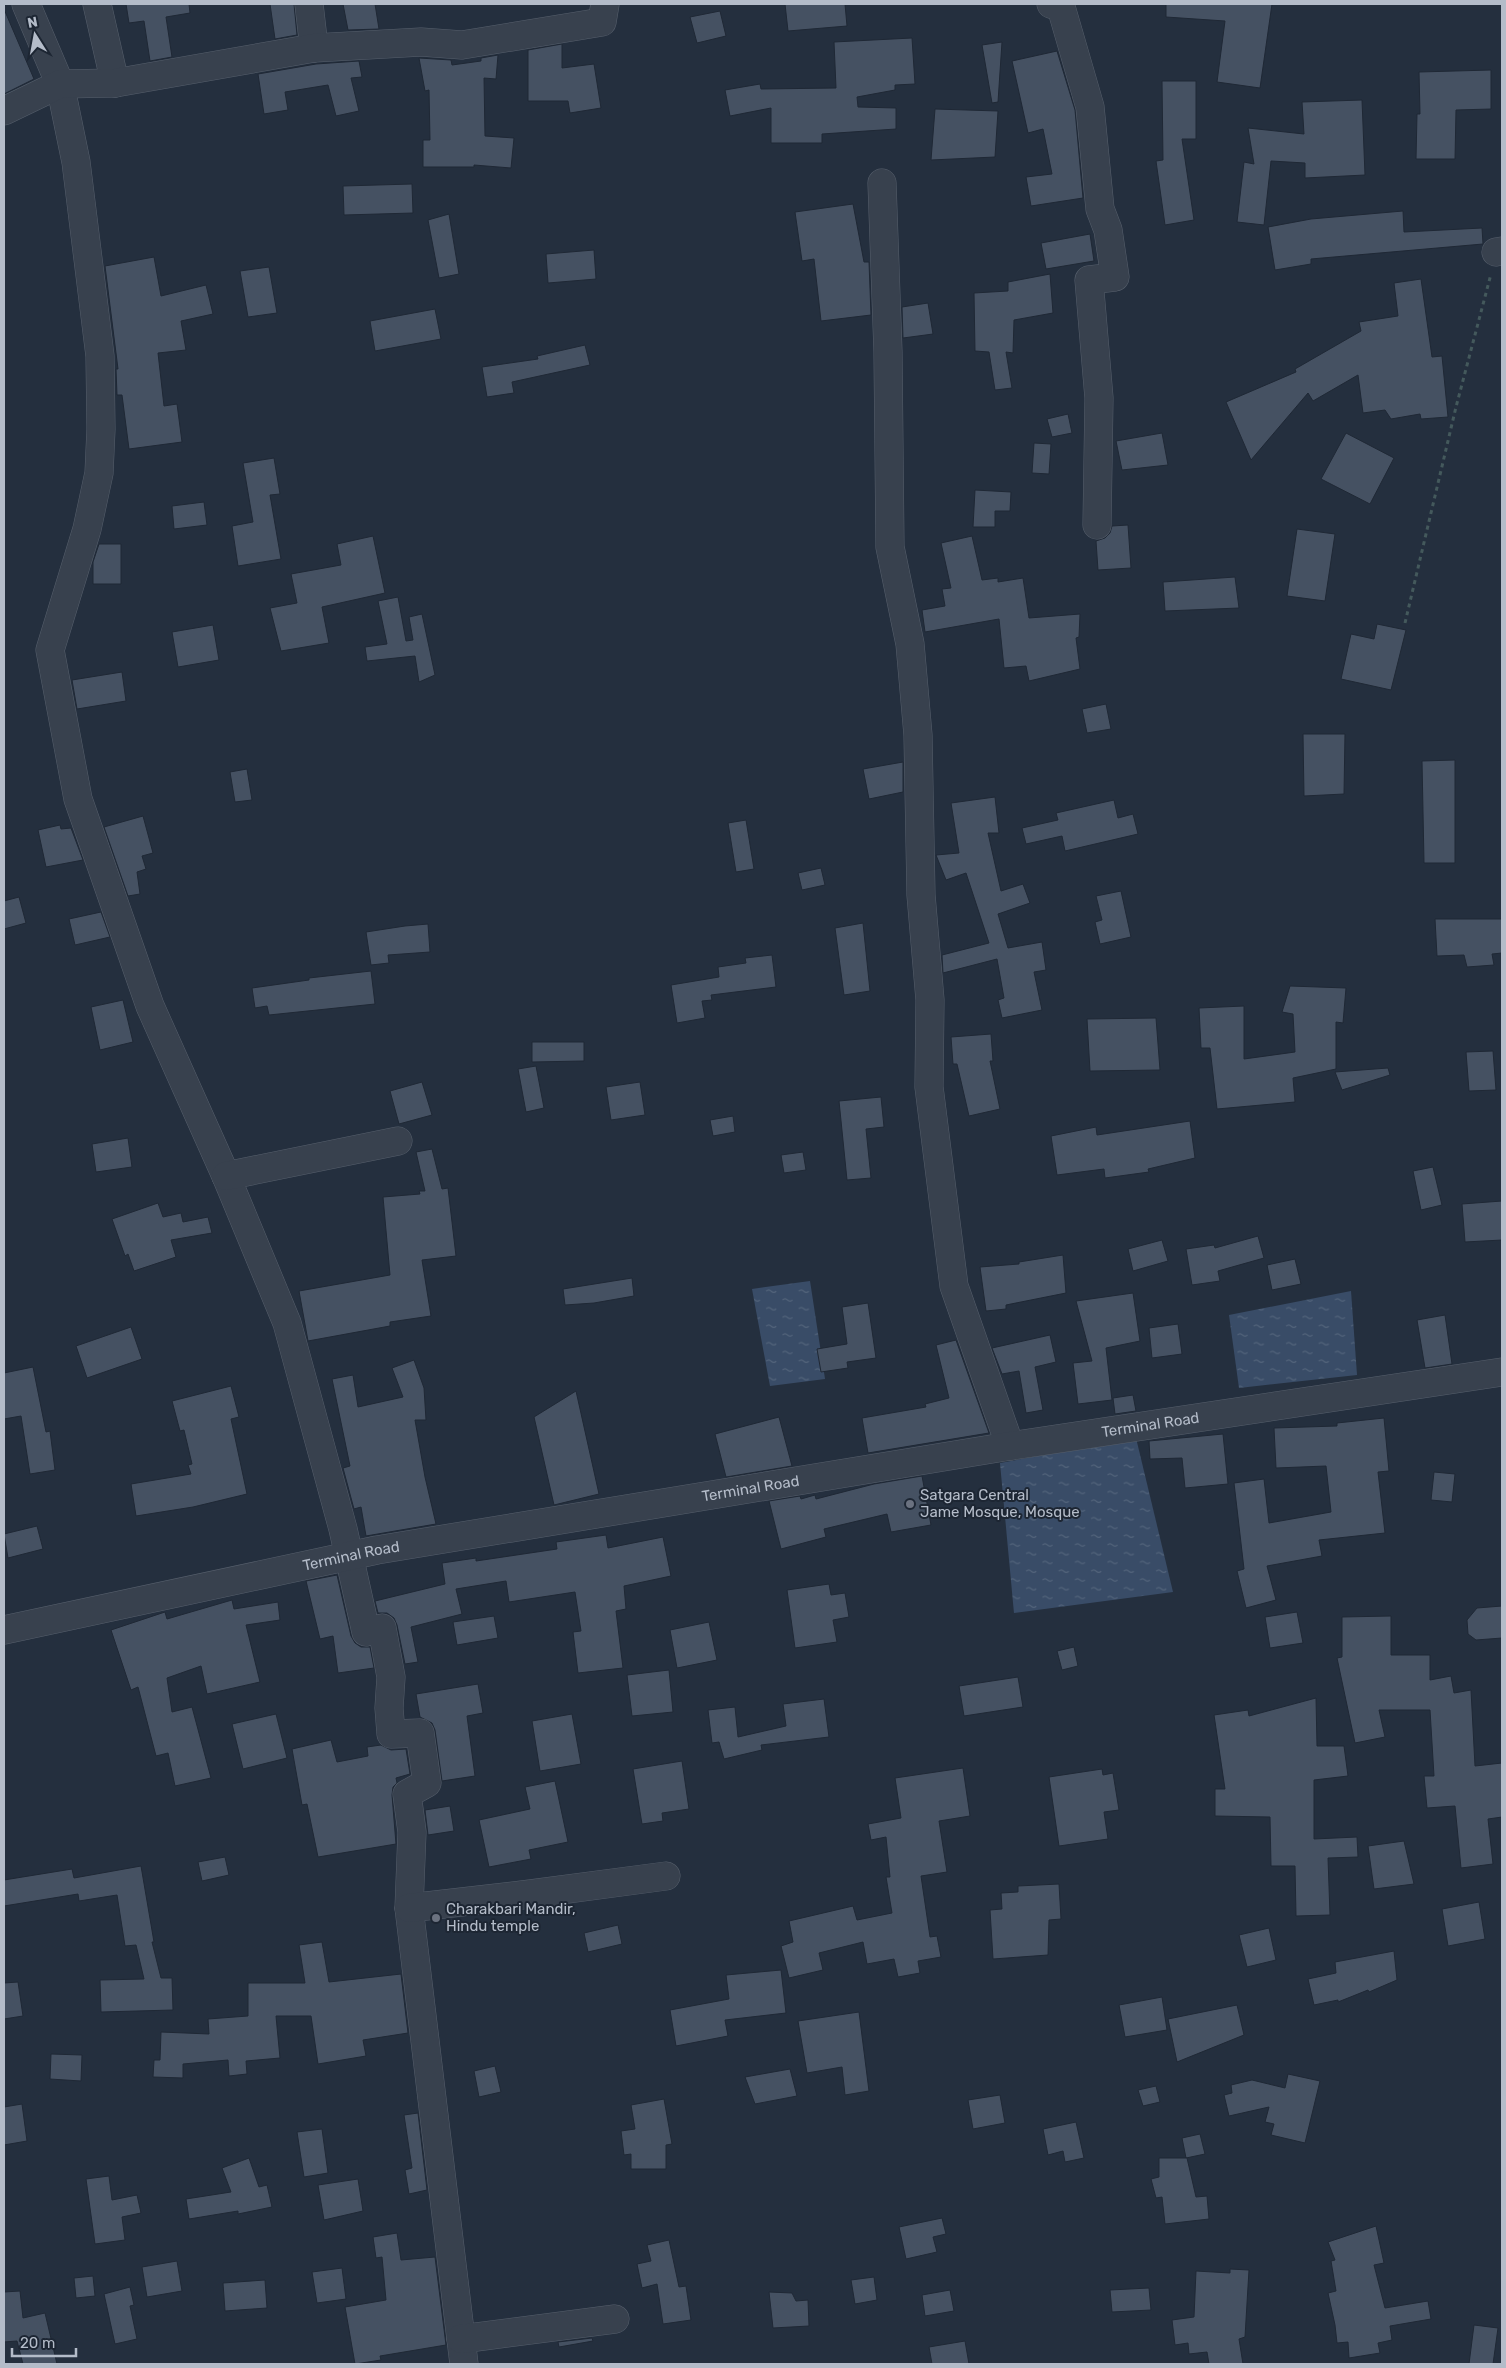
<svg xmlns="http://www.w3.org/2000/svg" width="1506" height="2368" font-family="Rubik,sans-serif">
<defs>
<pattern id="water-ripples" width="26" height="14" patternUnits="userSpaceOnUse" patternTransform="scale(1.25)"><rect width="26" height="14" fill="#394c67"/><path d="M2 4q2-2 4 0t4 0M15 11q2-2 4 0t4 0" fill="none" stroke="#53647b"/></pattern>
</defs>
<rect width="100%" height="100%" fill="#242f3e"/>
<g fill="url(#water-ripples)">
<path d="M810 1281 825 1379 770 1386 752 1289Z"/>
<path d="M1351 1291 1357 1375 1239 1388 1229 1315Z"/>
<path d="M1136 1438 1173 1592 1014 1613 1000 1463Z"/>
</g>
<g fill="#455162" stroke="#1f2835">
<path d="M126 4H189L190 13 166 17 172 57 150 61 144 21 129 23Z"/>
<path d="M270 4H294L297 35 275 39Z"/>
<path d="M343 4H375L379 29 348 30Z"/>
<path d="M785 4H845L847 26 788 31Z"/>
<path d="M1166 4H1272L1260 88 1217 82 1225 21 1166 17Z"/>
<path d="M4 9 34 79 4 94Z"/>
<path d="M720 11 726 36 697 43 690 17Z"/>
<path d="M912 38 915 84 895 85V90L857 97 858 107 896 108V129L822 134V143H771V108L730 116 725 90 760 84 761 89 836 88 834 42Z"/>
<path d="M1002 42 998 102 992 103 982 45Z"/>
<path d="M562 44V68L594 64 601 108 570 113 568 101H528V50Z"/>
<path d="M1057 51 1075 110 1083 198 1031 206 1026 177 1052 174 1043 129 1028 133 1012 61Z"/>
<path d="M498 55 496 79 484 78 485 136 514 138 511 168 474 165V167H423V140H430L429 90 425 91 419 58 451 60 452 65 481 61V58Z"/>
<path d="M359 61 362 77 351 78 359 111 336 116 328 85 285 92 288 110 264 114 258 74 316 64Z"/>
<path d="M1491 70V109L1456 110 1455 159H1416L1417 114H1420L1419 72Z"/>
<path d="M1162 81H1196V139H1182L1194 220 1165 225 1156 161 1163 160Z"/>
<path d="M1362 100 1365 175 1305 178V163L1271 161 1264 225 1237 222 1244 162 1254 164 1248 128 1304 134 1302 102Z"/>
<path d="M935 109 998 111 995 157 931 160Z"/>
<path d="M412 184 413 213 344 215 343 186Z"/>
<path d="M853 204 864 262H869L871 315 821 321 814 259 802 261 795 212Z"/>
<path d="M1403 211 1404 232 1482 228 1483 244 1311 259V264L1275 270 1268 227 1311 219Z"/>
<path d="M449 214 459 274 439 278 428 220Z"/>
<path d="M1090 234 1094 261 1046 269 1041 243Z"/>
<path d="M594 250 596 279 548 283 546 254Z"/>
<path d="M154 257 161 296 206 285 213 314 181 321 186 350 158 353 164 406 177 404 182 442 129 449 122 395H117L116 369H118L105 266Z"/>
<path d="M269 267 277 313 248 317 240 271Z"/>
<path d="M1050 274 1053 313 1014 320 1013 353 1006 352 1012 388 995 390 989 352 975 351 974 293 1008 291V282Z"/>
<path d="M1421 279 1432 357 1442 356 1448 417 1421 419 1420 414 1391 419 1385 410 1363 413 1358 375 1313 401 1308 393 1251 460 1226 402 1296 372 1295 369 1361 331 1359 322 1398 316 1394 283Z"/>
<path d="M928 303 933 334 903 338 902 307Z"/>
<path d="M435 309 441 339 375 351 370 321Z"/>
<path d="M585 345 590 365 512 382 514 393 487 397 482 367 538 359 537 356Z"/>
<path d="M1068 414 1072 433 1052 437 1047 419Z"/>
<path d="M1162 433 1168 465 1122 470 1116 441Z"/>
<path d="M1346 433 1394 458 1370 504 1321 479Z"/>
<path d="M1034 443 1051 444 1049 474 1032 473Z"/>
<path d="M274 458 280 494 270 495 281 559 238 566 232 526 253 522 243 463Z"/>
<path d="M975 490 1011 492 1010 511H995V527H973Z"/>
<path d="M204 502 207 525 174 529 172 506Z"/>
<path d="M1128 525 1131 568 1098 570 1096 541 1105 538 1110 533 1112 526Z"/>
<path d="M1297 529 1335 534 1325 601 1287 596Z"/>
<path d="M373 536 385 593 322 607 329 643 281 651 270 608 297 603 291 574 341 565 337 544Z"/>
<path d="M972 536 982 580 998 578V582L1023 578 1029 618 1080 614 1079 637 1076 638 1080 669 1029 681 1026 666 1004 668 999 619 925 632 922 610 945 606 942 589 951 588 941 543Z"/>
<path d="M99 544H121V584H93V562Z"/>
<path d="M1235 577 1239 608 1165 611 1163 582Z"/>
<path d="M398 597 406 641 413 640 409 617 422 614 435 675 419 682 415 656 367 661 365 647 387 644 378 601Z"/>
<path d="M1377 624 1406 630 1391 690 1341 679 1351 634 1374 639Z"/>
<path d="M213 625 219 660 178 667 172 632Z"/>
<path d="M122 672 126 701 77 709 72 680Z"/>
<path d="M1106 704 1111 729 1087 733 1082 709Z"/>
<path d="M1303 734H1345L1344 794 1304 796Z"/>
<path d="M1455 760V863H1424L1422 761Z"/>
<path d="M903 762V792L869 799 863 769Z"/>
<path d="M247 769 252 800 235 802 230 772Z"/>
<path d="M995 797 999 833H988L1001 891 1023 884 1030 903 998 914 1008 948 1042 942 1046 970 1034 972 1042 1010 1002 1018 998 1000 1004 998 997 959 943 973 942 955 989 943 966 873 946 880 936 855 959 853 951 803Z"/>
<path d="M1114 800 1118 818 1133 814 1138 834 1065 851 1062 836 1026 844 1022 828 1058 820 1056 813Z"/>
<path d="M143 816 153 853 142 856 146 869 137 872 140 894 128 896 104 827Z"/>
<path d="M746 820 754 869 736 872 728 823Z"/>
<path d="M60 825 61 829 71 828 83 860 46 867 38 830Z"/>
<path d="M821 868 825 885 802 890 798 873Z"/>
<path d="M1121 891 1131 937 1100 944 1095 922 1102 920 1096 896Z"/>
<path d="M19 897 26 923 4 929V901Z"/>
<path d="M101 912 110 937 75 945 69 919Z"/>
<path d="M1435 919H1502V953L1492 954 1494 965 1467 967 1464 955 1437 956Z"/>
<path d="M863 923 870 991 844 995 835 928Z"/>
<path d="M428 924 430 952 388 955 389 963 371 965 366 932 405 926Z"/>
<path d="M772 955 776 987 711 995 712 1000 702 1001 705 1018 677 1023 671 985 719 977 718 967 746 963 745 958Z"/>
<path d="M371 971 375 1004 269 1015 267 1006 255 1008 252 988 309 980V978Z"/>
<path d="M1290 986 1346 988 1343 1023 1336 1022V1069L1293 1078 1295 1102 1217 1109 1210 1048H1201L1199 1008 1244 1006V1059L1295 1052 1293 1014 1282 1012Z"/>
<path d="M123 1000 133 1042 100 1050 91 1007Z"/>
<path d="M1156 1018 1160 1070 1090 1071 1087 1019Z"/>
<path d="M991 1034 993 1061H990L1000 1109 969 1116 957 1064H953L951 1037Z"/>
<path d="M532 1042H584V1061L532 1062Z"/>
<path d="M1493 1051 1496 1090 1469 1091 1466 1052Z"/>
<path d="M536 1066 544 1108 526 1112 518 1069Z"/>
<path d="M1388 1068 1390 1075 1342 1090 1335 1072Z"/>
<path d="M422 1082 432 1115 399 1124 390 1091Z"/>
<path d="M640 1082 645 1115 611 1120 606 1087Z"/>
<path d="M881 1097 884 1127 866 1129 871 1178 847 1180 839 1101Z"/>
<path d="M733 1116 735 1132 713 1136 710 1120Z"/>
<path d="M1190 1121 1195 1158 1148 1169 1149 1172 1105 1178 1104 1169 1057 1175 1051 1136 1096 1127 1097 1135Z"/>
<path d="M128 1138 132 1167 96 1172 92 1144Z"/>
<path d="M432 1149 442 1189 448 1188 456 1256 422 1260 431 1316 390 1322V1326L308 1341 299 1291 390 1275 383 1197 420 1194 419 1191H425L416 1152Z"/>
<path d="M803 1152 806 1170 784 1173 781 1155Z"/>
<path d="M1433 1167 1442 1205 1421 1210 1413 1171Z"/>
<path d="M1502 1201V1240L1465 1242 1462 1204Z"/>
<path d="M158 1203 163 1217 181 1213 183 1222 208 1217 212 1233 171 1240 176 1257 134 1271 128 1254 125 1256 112 1219Z"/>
<path d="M1258 1236 1264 1258 1218 1271 1220 1281 1192 1285 1186 1249 1214 1245 1215 1248Z"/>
<path d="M1162 1240 1168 1261 1133 1271 1128 1249Z"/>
<path d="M1063 1255 1066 1293 1006 1305V1309L986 1311 980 1267 1019 1264V1262Z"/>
<path d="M1295 1259 1301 1284 1272 1290 1267 1265Z"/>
<path d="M632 1278 634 1296 594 1303 565 1305 563 1289Z"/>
<path d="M1133 1293 1140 1341 1106 1348 1112 1400 1078 1404 1073 1363 1092 1361 1076 1301Z"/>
<path d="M868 1303 876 1358 847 1362 848 1368 821 1372 817 1349 847 1344 842 1307Z"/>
<path d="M1445 1315 1452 1364 1425 1368 1417 1320Z"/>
<path d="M1178 1324 1182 1354 1152 1358 1149 1328Z"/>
<path d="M131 1327 142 1359 87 1378 76 1346Z"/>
<path d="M1050 1335 1056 1362 1035 1367 1043 1410 1026 1413 1019 1371 1002 1374 992 1348Z"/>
<path d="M956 1340 989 1433 868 1453 862 1418 926 1407 925 1404 949 1398 936 1345Z"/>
<path d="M414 1360 424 1388 426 1420H415L425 1477 436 1524 366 1536 361 1507 354 1509 343 1468 350 1466 332 1379 353 1375 358 1407 403 1397 392 1368Z"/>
<path d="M33 1367 46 1432 50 1431 55 1470 30 1474 21 1416 4 1419V1373Z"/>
<path d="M231 1386 239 1417 231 1419 247 1494 193 1507 136 1516 131 1484 191 1474 188 1465 192 1464 184 1430 180 1431 172 1401Z"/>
<path d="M576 1391 599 1494 554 1505 534 1417Z"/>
<path d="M1133 1395 1136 1411 1115 1414 1113 1398Z"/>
<path d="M779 1417 792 1466 726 1477 715 1434Z"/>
<path d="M1384 1418 1389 1471 1378 1472 1385 1533 1319 1540 1322 1556 1267 1566 1276 1600 1246 1608 1237 1571 1244 1569 1234 1483 1264 1479 1269 1523 1331 1512 1326 1466 1276 1468 1274 1428 1337 1426V1423Z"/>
<path d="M1223 1434 1228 1484 1185 1488 1182 1458 1150 1459 1149 1441Z"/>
<path d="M1434 1472 1455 1474 1452 1502 1431 1500Z"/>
<path d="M922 1476 931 1525 891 1532 887 1514 824 1529 826 1537 781 1549 769 1501 800 1496 801 1499 815 1495 816 1499 874 1484Z"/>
<path d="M37 1526 43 1549 8 1558 4 1534Z"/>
<path d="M606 1535 608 1548 663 1537 671 1576 624 1586 626 1609 616 1611 623 1668 578 1673 573 1632 581 1631 575 1592 509 1602 506 1581 456 1589 462 1614 411 1627 418 1662 405 1664 397 1625 394 1618 387 1613H378L375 1601 445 1584 442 1563 476 1558V1561L557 1549 556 1542Z"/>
<path d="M337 1575 351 1636 355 1643 361 1647H370L374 1668 338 1673 333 1636 320 1639 306 1581Z"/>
<path d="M829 1584 831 1595 845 1593 849 1617 833 1620 837 1642 795 1648 787 1590Z"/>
<path d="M232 1600 234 1609 278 1602 280 1620 246 1625 260 1682 207 1694 201 1666 167 1678 172 1712 192 1707 211 1778 175 1786 168 1753 156 1756 138 1687 131 1690 111 1630 165 1612 167 1619Z"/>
<path d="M1502 1606V1638L1476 1640 1468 1634 1467 1620 1477 1608Z"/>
<path d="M1297 1612 1303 1643 1270 1648 1265 1617Z"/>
<path d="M494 1616 498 1638 457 1645 453 1622Z"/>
<path d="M1391 1616V1655H1430V1680L1451 1676 1454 1693 1471 1690 1475 1766 1502 1763V1817L1488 1819 1493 1864 1461 1868 1455 1806 1427 1808 1424 1776H1434L1430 1710H1379L1385 1737 1355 1743 1337 1658 1342 1657V1617Z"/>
<path d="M709 1622 717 1660 677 1668 670 1630Z"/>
<path d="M1074 1647 1078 1666 1062 1670 1057 1651Z"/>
<path d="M669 1670 673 1712 632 1716 627 1675Z"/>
<path d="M1018 1677 1023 1707 964 1716 959 1686Z"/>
<path d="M478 1684 483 1713 467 1716 475 1776 442 1781 435 1730 432 1723 420 1717 416 1694Z"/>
<path d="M1316 1698 1317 1746H1344L1348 1776 1314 1780V1839L1357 1837 1358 1857 1328 1858 1330 1915 1296 1916 1295 1866H1271L1270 1817 1215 1816V1789H1225L1214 1715 1248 1710 1249 1716Z"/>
<path d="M824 1699 829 1737 761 1745 762 1750 724 1759 719 1742 712 1743 708 1710 735 1707 738 1737 786 1726 783 1704Z"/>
<path d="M276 1714 287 1758 243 1769 232 1724Z"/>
<path d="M572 1714 581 1764 540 1771 532 1721Z"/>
<path d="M331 1740 337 1762 368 1756 367 1747 381 1745 391 1750 406 1749 410 1774 396 1778 397 1783 393 1787 392 1795 396 1844 318 1857 307 1804 302 1805 292 1749Z"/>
<path d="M682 1761 689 1809 662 1813 663 1821 642 1824 633 1769Z"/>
<path d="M963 1768 970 1816 939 1821 947 1872 921 1876 930 1937 937 1936 941 1957 918 1961 920 1973 898 1977 894 1959 867 1964 863 1942 819 1953 823 1970 789 1978 781 1946 793 1942 789 1921 853 1906 857 1920 892 1913 886 1877H890L886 1837 871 1840 868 1824 901 1818 895 1778Z"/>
<path d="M1102 1769 1103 1775 1113 1773 1119 1810 1104 1812 1108 1839 1059 1846 1049 1777Z"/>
<path d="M555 1781 568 1842 529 1850 531 1859 489 1867 479 1820 530 1809 525 1787Z"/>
<path d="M450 1806 454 1831 428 1835 425 1810Z"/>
<path d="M1404 1841 1414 1884 1374 1889 1368 1846Z"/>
<path d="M225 1857 229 1875 202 1881 198 1862Z"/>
<path d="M141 1866 154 1942H152L161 1978H172L173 2010 101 2012 100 1980 144 1979 136 1945 125 1946 117 1895 79 1901 78 1894 4 1906V1880L72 1869 74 1878Z"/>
<path d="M1059 1884 1061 1919 1049 1920 1048 1955 993 1959 990 1910 1002 1909 1001 1893 1018 1892V1886Z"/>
<path d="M1479 1902 1485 1939 1448 1946 1442 1909Z"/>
<path d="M618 1925 622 1944 588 1952 584 1933Z"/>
<path d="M1269 1928 1276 1960 1247 1967 1239 1935Z"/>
<path d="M322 1942 329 1982 401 1974 408 2033 363 2040 366 2056 318 2064 311 2016H276L280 2058 246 2061 247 2074 229 2076 228 2060 183 2064V2078L153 2077 154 2060H160L161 2032 209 2034 208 2019 248 2016V1983H305L299 1945Z"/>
<path d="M1394 1951 1397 1980 1369 1992 1368 1990 1338 2002V2000L1314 2005 1308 1979 1336 1973 1335 1962Z"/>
<path d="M781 1970 786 2013 725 2020 728 2036 676 2046 670 2010 729 1999 726 1975Z"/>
<path d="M18 1982 23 2016 4 2019V1983Z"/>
<path d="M1162 1997 1167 2030 1125 2037 1119 2005Z"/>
<path d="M1237 2005 1244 2035 1177 2062 1168 2019Z"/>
<path d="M859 2012 869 2091 845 2095 842 2067 807 2073 798 2021Z"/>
<path d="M51 2054 82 2055 81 2081 50 2079Z"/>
<path d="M495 2066 501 2092 479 2097 474 2071Z"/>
<path d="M790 2069 797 2096 755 2104 745 2077Z"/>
<path d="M1288 2074 1320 2081 1305 2143 1271 2135 1274 2124 1265 2122 1269 2107 1229 2116 1224 2095 1232 2093 1231 2085 1252 2080 1285 2088Z"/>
<path d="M1156 2086 1160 2102 1143 2106 1138 2090Z"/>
<path d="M1000 2095 1005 2123 973 2129 968 2100Z"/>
<path d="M664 2099 672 2144 666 2145V2169H631V2154L624 2155 621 2131 635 2129 631 2105Z"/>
<path d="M22 2104 27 2141 4 2145V2107Z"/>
<path d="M418 2113 427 2190 409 2194 405 2170 412 2168 404 2115Z"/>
<path d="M1076 2122 1084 2158 1065 2162 1063 2151 1048 2155 1043 2129Z"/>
<path d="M322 2129 328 2173 304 2177 297 2132Z"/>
<path d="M1200 2134 1205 2154 1186 2158 1182 2138Z"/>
<path d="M249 2158 259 2187 267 2185 272 2207 238 2214V2211L189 2219 186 2199 231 2192 222 2168Z"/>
<path d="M1159 2158H1187L1196 2197 1207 2196 1209 2219 1165 2224 1162 2197 1156 2198 1151 2179 1159 2177Z"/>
<path d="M109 2176 112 2200 137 2195 141 2213 122 2217 125 2240 95 2244 86 2179Z"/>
<path d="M358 2179 363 2211 324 2220 318 2185Z"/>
<path d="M942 2218 946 2234 933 2237 937 2252 906 2259 899 2227Z"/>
<path d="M1376 2226 1384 2263 1374 2265 1385 2308 1428 2301 1431 2319 1390 2326 1392 2340 1378 2343 1380 2353 1349 2358 1348 2342 1337 2343 1335 2325 1328 2293 1336 2291 1331 2261 1335 2260 1328 2242Z"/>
<path d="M397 2233 401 2260 435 2257 446 2345 380 2356 381 2360 355 2364 345 2307 386 2300 382 2257 376 2258 373 2237Z"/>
<path d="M669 2240 679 2287 686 2286 691 2320 663 2324 657 2284 642 2288 637 2264 651 2261 647 2245Z"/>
<path d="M177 2261 182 2291 147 2297 142 2267Z"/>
<path d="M342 2268 346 2299 317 2303 312 2272Z"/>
<path d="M1230 2269 1249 2270 1245 2337 1239 2339 1243 2364H1209L1207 2352 1189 2354 1188 2343 1175 2345 1172 2320 1194 2317 1196 2271 1230 2273Z"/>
<path d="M93 2276 95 2296 76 2298 74 2278Z"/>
<path d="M874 2277 877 2300 855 2304 851 2280Z"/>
<path d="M265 2280 267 2308 225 2311 223 2283Z"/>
<path d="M130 2287 134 2305 130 2306 137 2339 115 2344 104 2294Z"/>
<path d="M1149 2288 1151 2310 1112 2312 1110 2290Z"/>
<path d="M950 2290 954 2311 925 2316 922 2295Z"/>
<path d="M20 2291 23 2318 45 2313 57 2364H23L17 2341 4 2342V2292Z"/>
<path d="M769 2292 792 2293 796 2301 808 2300 809 2326 773 2328Z"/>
<path d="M1474 2325 1498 2328 1493 2364H1469Z"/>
<path d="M592 2338 593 2341 559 2347 558 2342Z"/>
<path d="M965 2341 969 2364H932L929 2347Z"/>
</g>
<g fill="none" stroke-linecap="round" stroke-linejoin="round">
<g stroke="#565f6c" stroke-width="29">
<g id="minor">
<path d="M26 4 60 84 76 162 100 356 101 429 99 473 87 529 50 650 78 799 150 1006 226 1176 287 1323 343 1529 366 1632 382 1628 391 1677 389 1708 391 1734 420 1733 427 1783 407 1794 412 1832 409 1908 464 2364"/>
<path d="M97 4 115 83"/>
<path d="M309 4 314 48"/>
<path d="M1051 4 1061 7 1090 107 1100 209 1108 230 1115 277 1089 280 1099 398 1097 525"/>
<path d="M4 111 60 84 115 83 314 48 421 42 462 45 602 22 605 4"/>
<path d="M882 183 888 352 890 547 910 644 918 735 921 895 930 1000 929 1087 954 1286 1010 1446"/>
<path d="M1496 252 1502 251"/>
<path d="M226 1176 398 1141"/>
<path id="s1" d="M4 1630 377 1550 1010 1446 1502 1372"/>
<path d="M409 1908 530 1894 666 1876"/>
<path d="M461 2339 615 2319"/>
</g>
</g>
<path stroke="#44595c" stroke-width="3" stroke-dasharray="4 4" stroke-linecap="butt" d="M1405 623 1456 407 1491 274"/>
<use href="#minor" stroke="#38414e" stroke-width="28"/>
</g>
<g fill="#6b7280" stroke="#1d2633" stroke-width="2">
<circle cx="910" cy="1504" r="5"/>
<circle cx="436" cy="1918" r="5"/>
</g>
<g text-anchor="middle" stroke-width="4" stroke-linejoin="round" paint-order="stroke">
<g font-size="15" fill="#b4bcc9" stroke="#1d2633">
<text dy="5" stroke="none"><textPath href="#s1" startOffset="1165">Terminal Road</textPath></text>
<text dy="5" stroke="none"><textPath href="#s1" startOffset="760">Terminal Road</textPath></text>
<text dy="5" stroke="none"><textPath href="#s1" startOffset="355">Terminal Road</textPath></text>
</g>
<g font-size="15" fill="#b4bcc9" stroke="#1d2633" text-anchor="start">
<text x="920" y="1500">Satgara Central<tspan x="920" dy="17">Jame Mosque, Mosque</tspan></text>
<text x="446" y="1914">Charakbari Mandir,<tspan x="446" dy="17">Hindu temple</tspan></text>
</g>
</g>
<rect width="1506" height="2368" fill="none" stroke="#b4bcc9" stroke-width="10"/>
<g transform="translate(35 35) rotate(349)" stroke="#1d2633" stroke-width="4" paint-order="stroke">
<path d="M0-4L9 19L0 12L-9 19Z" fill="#b4bcc9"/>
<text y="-8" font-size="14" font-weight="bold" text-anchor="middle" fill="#b4bcc9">N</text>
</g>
<path d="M12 2348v8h64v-8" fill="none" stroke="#b4bcc9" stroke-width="2.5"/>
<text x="20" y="2348" font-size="15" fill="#b4bcc9" stroke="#1d2633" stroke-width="4" paint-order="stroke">20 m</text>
</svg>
